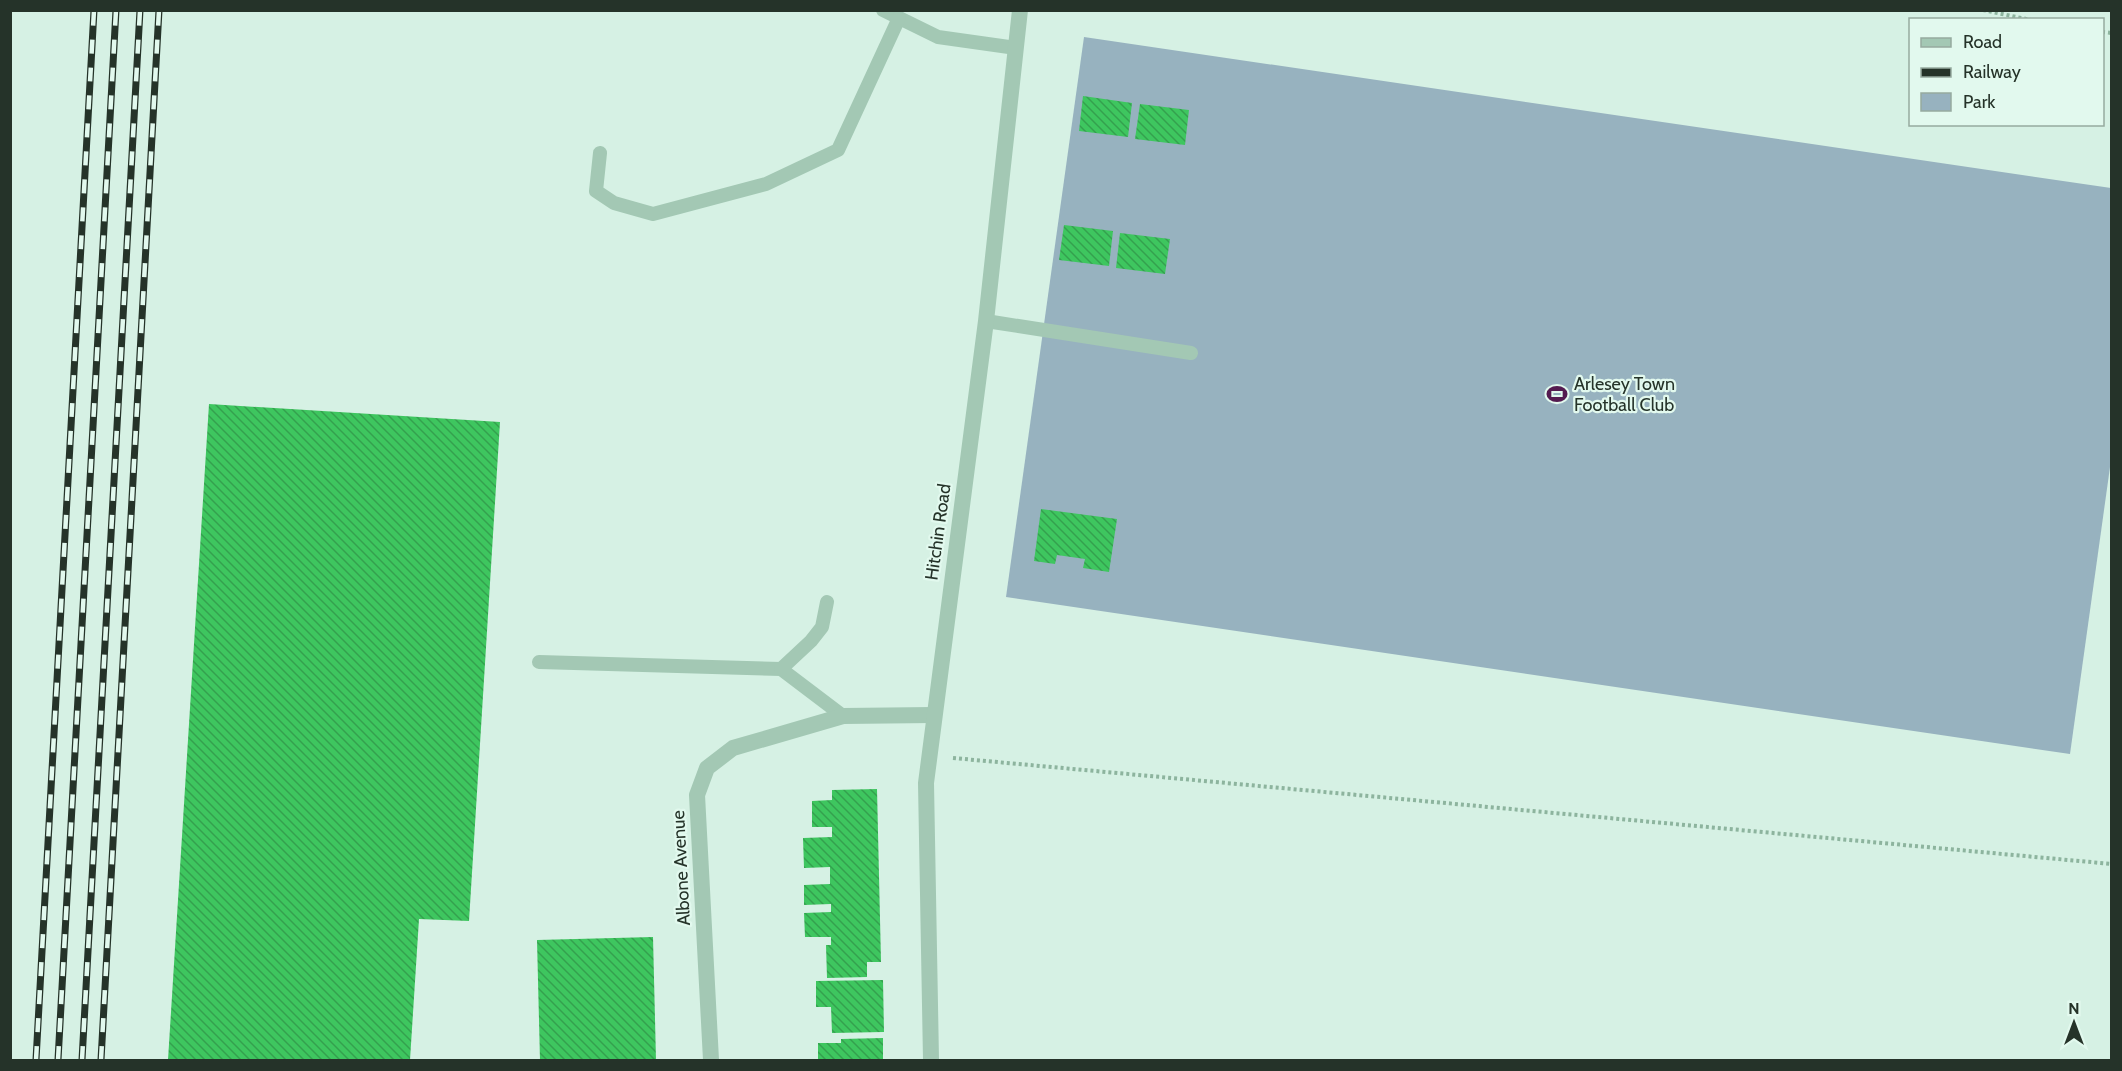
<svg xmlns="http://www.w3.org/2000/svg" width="2122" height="1071" font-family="Cabin,sans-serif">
<defs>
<pattern id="building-back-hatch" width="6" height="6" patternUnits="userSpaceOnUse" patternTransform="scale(1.5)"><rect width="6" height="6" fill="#3ec65f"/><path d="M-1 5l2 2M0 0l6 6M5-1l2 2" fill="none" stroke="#34a14e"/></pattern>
</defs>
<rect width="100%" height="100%" fill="#d6f1e4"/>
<path fill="#97b2bf" d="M1084 37 2111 188V460L2070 754 1006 597Z"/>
<g fill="url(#building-back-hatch)">
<path d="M1083 96 1132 103 1128 137 1079 131Z"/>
<path d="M1140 104 1189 110 1185 145 1135 139Z"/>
<path d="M1064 225 1113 231 1109 266 1059 260Z"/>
<path d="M1120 233 1170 239 1165 274 1116 268Z"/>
<path d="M209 404 500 422 469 921 419 919 410 1060H168Z"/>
<path d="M1041 509 1117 519 1109 572 1083 568 1085 559 1057 555 1055 564 1034 561Z"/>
<path d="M877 789 881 962H867V977L827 978 826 945H831V937H805L804 913 831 912V904L804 905V885L830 884V867L804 868 803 838 832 837V827H812V801L832 800V790Z"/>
<path d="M653 937 656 1060H540L537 940Z"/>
<path d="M883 980 884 1032 832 1033 831 1007H816V981Z"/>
<path d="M883 1038V1060H818V1043H841V1039Z"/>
</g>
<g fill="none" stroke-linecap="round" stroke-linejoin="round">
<g stroke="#8db49e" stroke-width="4" stroke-dasharray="3 3" stroke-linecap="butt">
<path d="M1983 10 2031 20"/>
<path d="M2102 32 2112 33"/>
<path d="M953 758 2112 864"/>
</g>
<g stroke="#a3c8b4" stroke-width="14">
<path d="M883 10 938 37 1016 48"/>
<path d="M600 153 596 191 614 203 653 214 766 184 838 150 899 18"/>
<path d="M986 321 1191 353"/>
<path d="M539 662 781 669 843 716"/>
<path d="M781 669 811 641 822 627 827 602"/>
</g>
<path stroke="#a3c8b4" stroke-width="16" d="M711 1060 697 795 707 768 733 748 843 716 933 715"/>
<path stroke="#a3c8b4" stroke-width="16" d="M931 1060 926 783 986 321 1020 10"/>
<g stroke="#253329" stroke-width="7">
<g id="rail">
<path d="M36 1060 94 10"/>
<path d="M58 1060 116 10"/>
<path d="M82 1060 140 10"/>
<path d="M101 1060 159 10"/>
</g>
</g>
<use href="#rail" stroke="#e2f9ee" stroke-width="4.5" stroke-dasharray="14" stroke-linecap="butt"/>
</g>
<defs>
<g id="stadium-bare" transform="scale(1.62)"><path d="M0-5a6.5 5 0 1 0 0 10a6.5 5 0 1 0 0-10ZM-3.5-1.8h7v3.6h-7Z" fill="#541b50" stroke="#e2f9ee" stroke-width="2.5" paint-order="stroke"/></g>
</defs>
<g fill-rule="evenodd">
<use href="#stadium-bare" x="1557" y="394"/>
</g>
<g text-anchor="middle" stroke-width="4.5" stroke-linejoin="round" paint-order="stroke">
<g font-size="18" fill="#253329" stroke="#e2f9ee" text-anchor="start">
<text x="1574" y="390">Arlesey Town<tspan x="1574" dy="21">Football Club</tspan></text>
</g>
<g font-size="18" fill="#253329" stroke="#e2f9ee">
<text transform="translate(938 532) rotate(-82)" y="6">Hitchin Road</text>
<text transform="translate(681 868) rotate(-93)" y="6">Albone Avenue</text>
</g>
</g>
<rect width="2122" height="1071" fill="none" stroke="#253329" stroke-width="24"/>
<rect x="1909" y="18" width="195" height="108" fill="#e2f9ee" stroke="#96aa9f" stroke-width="1.5"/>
<rect x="1921" y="38" width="30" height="9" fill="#a3c8b4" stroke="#96aa9f" stroke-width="1.5"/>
<text x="1963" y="48" font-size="18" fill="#253329">Road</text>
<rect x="1921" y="68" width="30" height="9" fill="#253329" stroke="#96aa9f" stroke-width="1.5"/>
<text x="1963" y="78" font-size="18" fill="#253329">Railway</text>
<rect x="1921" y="93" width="30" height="18" fill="#97b2bf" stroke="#96aa9f" stroke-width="1.5"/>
<text x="1963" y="108" font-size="18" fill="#253329">Park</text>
<g transform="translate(2074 1023)" stroke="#e2f9ee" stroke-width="4.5" paint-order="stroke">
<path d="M0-4.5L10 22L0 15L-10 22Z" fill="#253329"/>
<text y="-9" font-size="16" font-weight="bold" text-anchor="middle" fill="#253329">N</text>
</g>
</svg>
